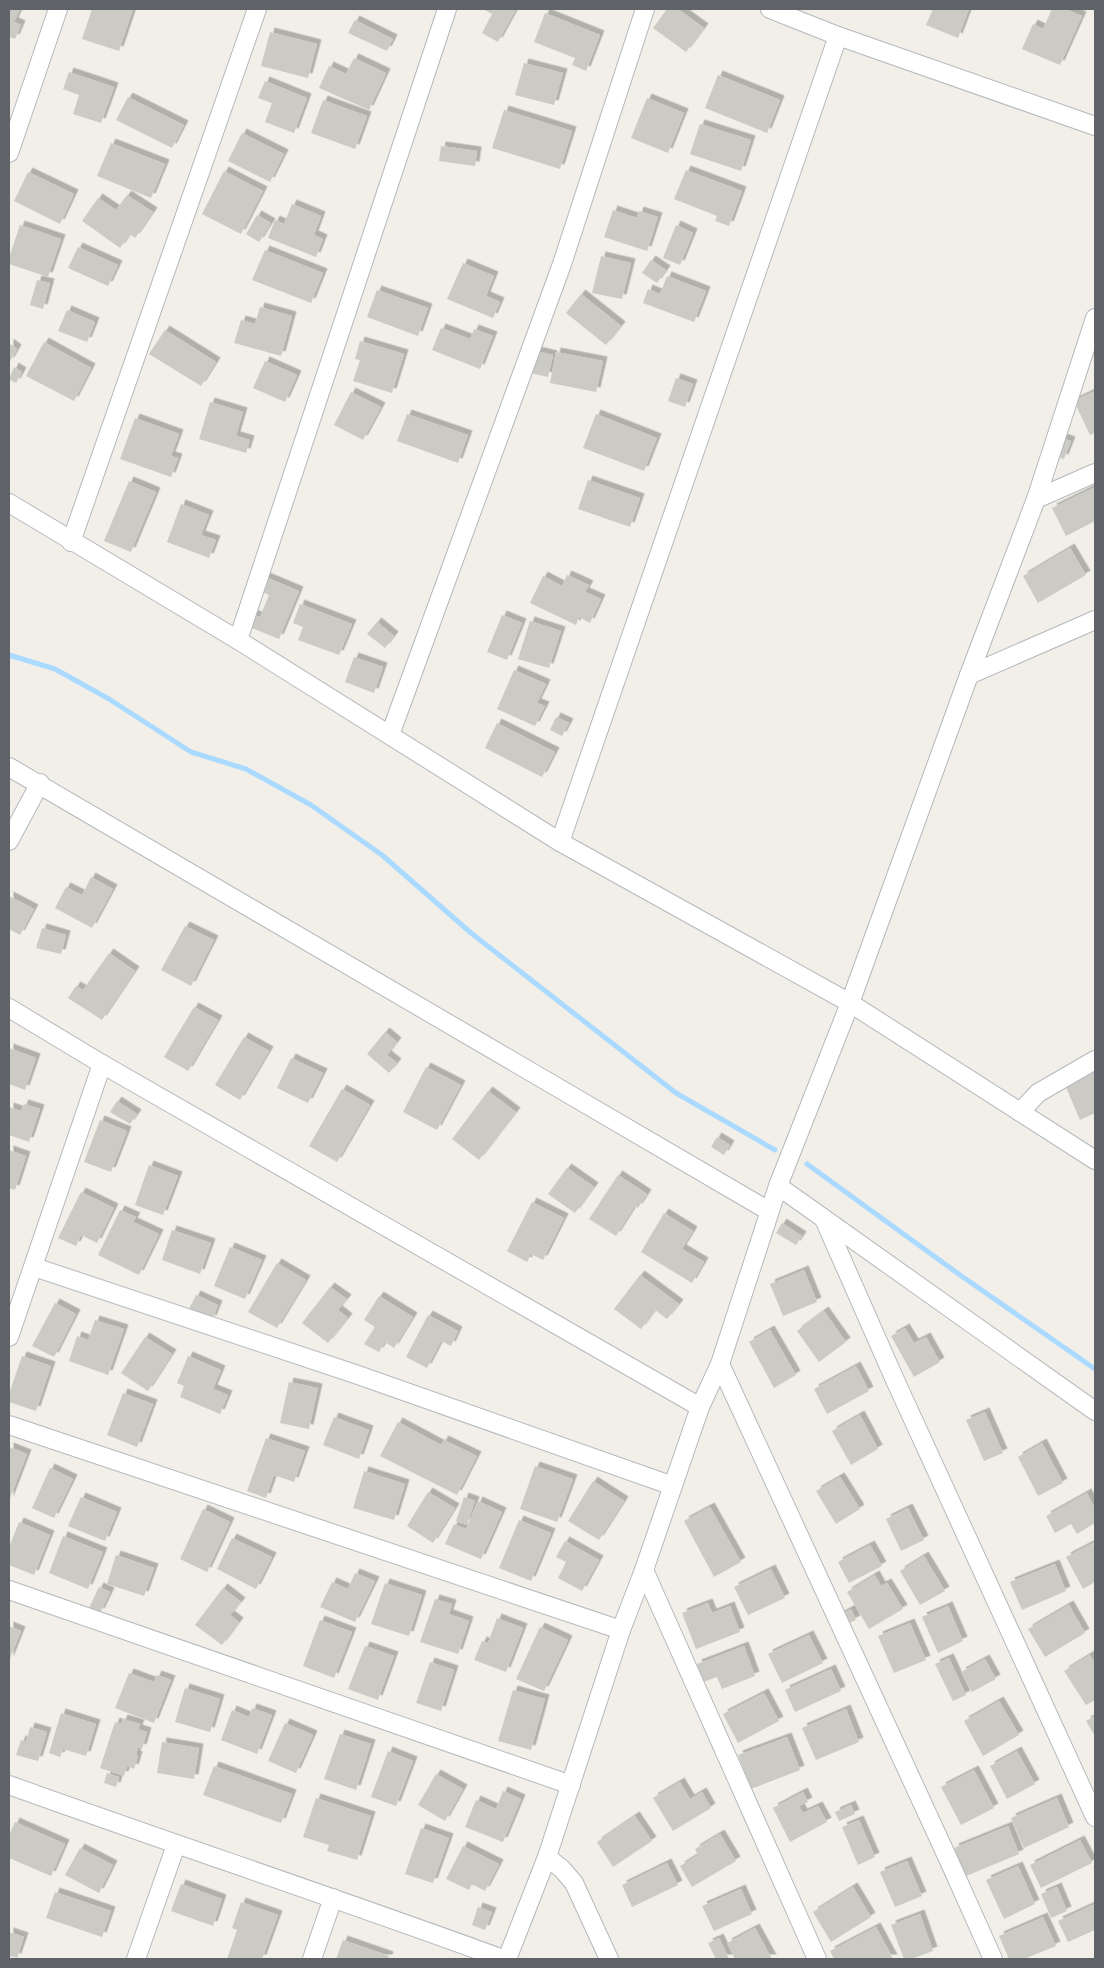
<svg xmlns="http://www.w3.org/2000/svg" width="1104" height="1968" font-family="'Varela Round',sans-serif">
<defs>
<filter id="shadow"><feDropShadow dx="4.5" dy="-4.5" stdDeviation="0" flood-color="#0004"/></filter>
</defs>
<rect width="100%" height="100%" fill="#f1efe8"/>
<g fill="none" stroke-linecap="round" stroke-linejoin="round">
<g stroke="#aadaff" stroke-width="5">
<path d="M9 655 55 669 109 699 191 752 246 769 311 805 382 855 471 933 676 1093 775 1150"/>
<path d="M807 1164 960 1275 1095 1369"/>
</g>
</g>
<g fill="#cccac5" filter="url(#shadow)">
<path d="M9 9H20L14 22 21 25 15 39 9 37Z"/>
<path d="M92 9H133L119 51 82 39Z"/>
<path d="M483 9H516L498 42 482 33 492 14Z"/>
<path d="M667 9H678L704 28 686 52 653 28Z"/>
<path d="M933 9H969L958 38 926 25Z"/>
<path d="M1052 9H1065L1082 16 1060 65 1022 49 1033 24 1043 29Z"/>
<path d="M545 13 600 35 586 71 572 65 575 58 534 42Z"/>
<path d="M355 20 393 39 387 51 348 33Z"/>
<path d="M270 32 317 44 308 78 261 66Z"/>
<path d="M354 58 386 73 369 110 319 88 329 66 346 74Z"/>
<path d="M524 63 563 73 554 105 515 95Z"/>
<path d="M69 72 114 87 101 123 73 114 79 95 63 89Z"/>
<path d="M718 75 780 100 767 133 705 108Z"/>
<path d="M265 81 307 98 294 133 265 122 272 103 258 98Z"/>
<path d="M128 97 184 125 172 148 116 120Z"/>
<path d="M647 98 684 113 668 153 631 138Z"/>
<path d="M323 100 367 116 355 149 311 133Z"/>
<path d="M504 110 572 131 560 169 492 148Z"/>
<path d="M700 124 751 140 741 171 690 154Z"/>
<path d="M242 133 284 154 270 182 228 161Z"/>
<path d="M111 143 165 164 151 198 97 176Z"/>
<path d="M441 146 477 151 475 166 439 161Z"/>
<path d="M686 170 742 191 729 226 715 221 717 216 674 199Z"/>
<path d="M224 171 263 191 241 234 202 214Z"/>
<path d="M28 172 74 194 60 224 14 201Z"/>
<path d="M127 195 153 212 135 238 130 234 120 248 82 221 98 198 116 210Z"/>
<path d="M292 204 321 216 314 235 323 239 316 257 268 238 275 220 284 224Z"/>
<path d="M613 210 637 218 639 211 658 217 647 251 604 237Z"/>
<path d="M257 215 271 223 259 242 246 234Z"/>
<path d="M20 225 61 239 48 277 9 264V258Z"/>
<path d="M676 225 693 233 680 265 663 258Z"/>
<path d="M78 247 118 265 108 286 68 268Z"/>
<path d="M265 250 323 273 311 303 252 280Z"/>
<path d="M601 256 631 263 622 299 592 293Z"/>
<path d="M651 260 666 270 657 283 642 273Z"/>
<path d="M463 263 494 276 486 296 500 302 493 318 447 299Z"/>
<path d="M667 276 706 291 694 322 643 303 648 289 660 294Z"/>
<path d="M37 280 50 283 43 309 30 305Z"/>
<path d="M377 290 428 308 418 336 367 317Z"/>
<path d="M581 294 621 326 606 345 566 313Z"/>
<path d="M260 307 292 316 281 356 234 343 241 320 255 324Z"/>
<path d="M67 310 95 322 87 342 58 331Z"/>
<path d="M441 328 470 339 474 329 493 336 480 369 432 350Z"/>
<path d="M165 330 216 362 201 386 149 354Z"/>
<path d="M360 341 404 354 392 393 353 381 360 360 355 359Z"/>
<path d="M44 342 91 368 74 401 26 376Z"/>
<path d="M9 343 17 349 9 363Z"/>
<path d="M532 350 553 355 548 377 526 372Z"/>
<path d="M556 352 603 361 596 392 550 383Z"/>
<path d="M265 361 297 375 285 402 253 388Z"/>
<path d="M14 367 22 372 16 383 9 379Z"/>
<path d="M676 378 693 384 685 407 668 401Z"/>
<path d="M1095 391V433L1090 435 1074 401Z"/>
<path d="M351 392 381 407 363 440 334 425Z"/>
<path d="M210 402 243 412 236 436 250 440 246 453 199 439Z"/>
<path d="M407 414 468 435 458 463 397 441Z"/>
<path d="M596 414 657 438 644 471 583 448Z"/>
<path d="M135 418 179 434 171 456 178 458 171 477 120 459Z"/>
<path d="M1053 435 1071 441 1064 459 1047 453Z"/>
<path d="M588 480 640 498 630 527 578 509Z"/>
<path d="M129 481 156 492 131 552 104 541Z"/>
<path d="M1095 487V521L1066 536 1052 508Z"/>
<path d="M181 504 209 515 201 535 216 540 209 558 167 542Z"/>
<path d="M1070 548 1086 575 1038 603 1023 576Z"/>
<path d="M567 575 589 585 585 592 601 599 590 623 579 617 576 625 530 603 543 576 562 586Z"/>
<path d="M263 576 299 591 279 639 247 626 252 614 260 617 269 595 257 590Z"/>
<path d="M300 604 352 624 339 655 298 640 303 627 293 623Z"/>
<path d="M502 615 522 623 507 660 487 652Z"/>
<path d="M530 621 561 631 549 668 518 659Z"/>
<path d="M377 622 394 636 385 648 367 634Z"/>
<path d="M354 657 383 667 374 693 345 682Z"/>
<path d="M514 670 546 684 537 703 545 706 535 726 497 709Z"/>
<path d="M556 717 569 723 562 736 550 730Z"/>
<path d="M497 723 555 752 542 777 485 748Z"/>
<path d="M91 877 113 889 92 928 55 908 66 887 82 895Z"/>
<path d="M9 896 34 909 20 935 9 929Z"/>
<path d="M185 926 214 940 191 986 161 970Z"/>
<path d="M42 928 66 935 61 954 36 948Z"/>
<path d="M109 953 135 971 102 1020 68 998 76 986 83 990Z"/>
<path d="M194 1007 218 1020 188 1071 164 1057Z"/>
<path d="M385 1032 397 1042 387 1055 397 1063 389 1073 367 1054Z"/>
<path d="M244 1037 269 1051 240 1100 215 1085Z"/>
<path d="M9 1048 36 1058 25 1090 9 1084Z"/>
<path d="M291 1058 323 1073 308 1103 277 1088Z"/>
<path d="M426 1067 461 1085 437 1130 403 1112Z"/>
<path d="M1095 1071V1113L1080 1120 1065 1085Z"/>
<path d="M342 1089 370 1105 337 1162 309 1146Z"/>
<path d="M488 1091 516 1112 479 1160 452 1139Z"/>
<path d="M117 1101 137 1114 130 1124 110 1112Z"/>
<path d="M24 1104 40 1109 29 1142 9 1135V1107L21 1111Z"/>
<path d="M100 1120 127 1131 111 1172 84 1162Z"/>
<path d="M717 1137 730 1145 724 1155 711 1147Z"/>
<path d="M9 1150 26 1156 15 1190 9 1188Z"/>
<path d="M149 1165 178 1176 163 1215 135 1205Z"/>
<path d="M567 1168 594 1187 575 1213 548 1194Z"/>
<path d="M618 1175 647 1194 638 1208 635 1206 616 1236 589 1219Z"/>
<path d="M81 1192 114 1208 97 1243 81 1235 76 1246 58 1238Z"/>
<path d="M532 1202 564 1218 543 1260 531 1254 527 1262 507 1251Z"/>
<path d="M120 1210 136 1217 133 1222 159 1234 139 1275 98 1255Z"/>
<path d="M664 1213 693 1231 682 1249 704 1262 692 1283 641 1252Z"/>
<path d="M782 1223 802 1236 796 1245 776 1233Z"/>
<path d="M172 1230 211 1243 200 1274 162 1260Z"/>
<path d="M230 1247 262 1260 245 1299 214 1286Z"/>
<path d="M277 1263 306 1280 277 1328 248 1312Z"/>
<path d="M804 1270 817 1302 783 1316 770 1284Z"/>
<path d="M640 1275 679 1304 667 1319 655 1310 641 1329 614 1309Z"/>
<path d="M330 1287 347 1299 338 1310 348 1318 328 1343 302 1323Z"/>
<path d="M196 1295 218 1305 212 1320 189 1309Z"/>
<path d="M379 1296 413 1317 394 1348 385 1342 379 1352 364 1344 375 1327 364 1320Z"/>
<path d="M55 1303 76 1314 54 1357 32 1346Z"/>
<path d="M824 1311 846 1342 819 1362 797 1331Z"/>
<path d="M428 1315 458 1331 451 1346 441 1341 427 1368 406 1357Z"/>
<path d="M95 1320 124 1329 108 1375 69 1361 77 1336 88 1340Z"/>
<path d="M905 1328 914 1343 926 1337 940 1362 914 1377 891 1336Z"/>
<path d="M770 1330 796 1375 774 1388 749 1342Z"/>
<path d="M145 1337 172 1354 148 1391 121 1373Z"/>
<path d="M22 1356 51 1366 36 1411 9 1402V1394Z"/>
<path d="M188 1356 221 1370 213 1389 228 1395 220 1414 180 1397 184 1386 177 1383Z"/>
<path d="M856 1366 869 1391 827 1414 814 1389Z"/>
<path d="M289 1382 318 1388 309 1429 280 1423Z"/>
<path d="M123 1393 153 1404 137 1447 107 1435Z"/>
<path d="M985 1412 1003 1453 984 1461 966 1420Z"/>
<path d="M860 1415 878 1449 851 1465 832 1431Z"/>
<path d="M334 1417 369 1430 359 1459 323 1445Z"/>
<path d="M398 1422 441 1445 444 1440 477 1456 457 1495 380 1456Z"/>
<path d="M266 1438 305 1451 294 1482 274 1475 266 1498 247 1491Z"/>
<path d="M1042 1443 1063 1483 1038 1496 1018 1457Z"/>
<path d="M9 1447 27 1454 9 1501Z"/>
<path d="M535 1466 573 1479 557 1522 520 1509Z"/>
<path d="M50 1468 73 1479 54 1518 32 1508Z"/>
<path d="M364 1471 405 1484 394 1520 353 1508Z"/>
<path d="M840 1477 860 1509 836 1524 816 1491Z"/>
<path d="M593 1481 624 1501 599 1540 568 1521Z"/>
<path d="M428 1492 455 1508 433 1543 407 1526Z"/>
<path d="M1087 1493 1095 1509V1523L1077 1534 1071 1524 1055 1533 1046 1516Z"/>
<path d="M81 1497 117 1512 105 1541 68 1526Z"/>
<path d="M464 1497 475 1501 467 1525 456 1521Z"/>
<path d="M478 1501 502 1512 481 1559 445 1544 454 1524 466 1529Z"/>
<path d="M710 1507 741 1562 714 1577 684 1521Z"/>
<path d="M908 1508 924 1540 901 1551 886 1519Z"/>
<path d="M203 1509 230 1522 207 1572 180 1559Z"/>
<path d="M519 1520 551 1533 531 1581 499 1568Z"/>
<path d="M19 1522 50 1535 34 1575 9 1565V1547Z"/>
<path d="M63 1536 103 1552 88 1589 49 1573Z"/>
<path d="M232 1538 272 1557 256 1589 217 1569Z"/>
<path d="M565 1541 599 1560 582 1591 558 1578 566 1562 556 1557Z"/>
<path d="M1095 1542V1582L1083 1589 1066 1557Z"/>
<path d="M870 1545 882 1566 849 1583 838 1562Z"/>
<path d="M116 1555 154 1568 144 1596 107 1584Z"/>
<path d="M924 1556 945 1591 920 1605 900 1571Z"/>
<path d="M1055 1564 1066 1591 1022 1610 1010 1582Z"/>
<path d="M771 1569 785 1598 748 1615 734 1587Z"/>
<path d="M355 1573 375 1581 355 1622 320 1607 332 1582 348 1589Z"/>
<path d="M875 1575 881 1586 887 1583 903 1609 869 1629 847 1592Z"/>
<path d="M385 1583 422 1595 409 1636 371 1624Z"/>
<path d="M99 1587 110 1592 100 1613 89 1608Z"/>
<path d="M223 1588 241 1602 230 1615 239 1622 222 1645 195 1625Z"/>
<path d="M435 1599 452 1604 449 1614 469 1621 458 1654 420 1642Z"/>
<path d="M708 1603 712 1613 730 1606 740 1632 696 1649 682 1613Z"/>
<path d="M1069 1605 1085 1633 1045 1657 1028 1629Z"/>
<path d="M948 1606 963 1641 938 1653 922 1617Z"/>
<path d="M851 1609 856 1620 843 1626 838 1616Z"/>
<path d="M497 1618 523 1628 506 1672 474 1660 482 1641 488 1643Z"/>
<path d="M320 1620 352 1632 334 1678 303 1666Z"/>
<path d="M910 1623 926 1660 894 1673 878 1636Z"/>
<path d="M9 1626 21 1631 9 1661Z"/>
<path d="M540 1627 568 1640 544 1691 516 1679Z"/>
<path d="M809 1635 823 1663 782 1683 768 1654Z"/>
<path d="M365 1646 394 1656 378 1700 348 1689Z"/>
<path d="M744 1646 755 1676 722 1689 717 1677 703 1682 697 1664Z"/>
<path d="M1090 1655 1095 1664V1700L1086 1705 1064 1671Z"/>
<path d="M949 1658 966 1695 953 1701 935 1664Z"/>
<path d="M985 1659 996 1679 972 1692 961 1672Z"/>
<path d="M430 1662 454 1670 441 1711 416 1703Z"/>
<path d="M831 1669 841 1691 795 1712 785 1690Z"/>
<path d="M129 1673 154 1682 157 1675 171 1680 154 1723 115 1708Z"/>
<path d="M185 1688 220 1699 210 1732 175 1722Z"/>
<path d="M513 1690 545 1699 531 1750 498 1741Z"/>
<path d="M764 1693 779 1721 738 1743 723 1714Z"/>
<path d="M999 1701 1019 1735 983 1756 964 1721Z"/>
<path d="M252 1708 272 1715 257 1754 221 1740 232 1710 249 1717Z"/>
<path d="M846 1709 859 1742 816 1760 802 1728Z"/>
<path d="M61 1713 96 1724 86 1756 63 1749 60 1757 49 1753Z"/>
<path d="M1095 1716V1736L1086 1721Z"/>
<path d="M123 1719 140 1724 138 1729 147 1732 142 1749 138 1747 136 1755 138 1756 134 1769 127 1766 124 1776 100 1768 115 1722 121 1724Z"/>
<path d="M285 1723 313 1735 296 1773 268 1761Z"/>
<path d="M30 1727 47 1732 38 1761 16 1755 21 1740 26 1742Z"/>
<path d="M340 1734 371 1744 356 1790 324 1779Z"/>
<path d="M787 1737 800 1770 751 1789 738 1755Z"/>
<path d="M162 1742 199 1748 194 1779 157 1773Z"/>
<path d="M388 1751 413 1761 396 1806 371 1797Z"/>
<path d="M1017 1751 1035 1784 1007 1799 990 1766Z"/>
<path d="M214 1766 292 1794 281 1823 203 1795Z"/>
<path d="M974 1770 994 1808 961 1825 941 1787Z"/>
<path d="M107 1773 119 1777 116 1787 104 1783Z"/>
<path d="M436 1774 463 1789 445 1821 418 1805Z"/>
<path d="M680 1782 690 1799 702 1792 711 1808 673 1831 653 1798Z"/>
<path d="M503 1791 521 1799 503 1842 465 1827 476 1800 496 1809Z"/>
<path d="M803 1792 808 1802 799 1806 803 1813 818 1806 827 1822 790 1842 773 1808Z"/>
<path d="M316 1798 371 1816 357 1860 327 1851 329 1845 303 1837Z"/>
<path d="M1057 1798 1069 1827 1024 1848 1011 1818Z"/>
<path d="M851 1805 855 1814 839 1821 835 1812Z"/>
<path d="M635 1816 652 1841 613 1867 597 1842Z"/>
<path d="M859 1820 875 1857 858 1865 842 1827Z"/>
<path d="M15 1822 65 1844 51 1876 9 1858V1836Z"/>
<path d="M1008 1826 1019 1854 966 1876 954 1848Z"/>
<path d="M421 1828 449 1838 433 1883 405 1874Z"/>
<path d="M720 1834 736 1861 692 1887 680 1866 698 1855 695 1849Z"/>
<path d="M1080 1840 1092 1863 1041 1888 1030 1865Z"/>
<path d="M463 1846 499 1864 485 1891 472 1884 469 1890 446 1879Z"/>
<path d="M80 1848 113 1865 99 1893 65 1875Z"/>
<path d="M907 1861 922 1896 895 1907 880 1872Z"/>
<path d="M667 1863 678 1885 632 1907 622 1885Z"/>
<path d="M1018 1866 1035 1904 1004 1919 986 1880Z"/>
<path d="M181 1884 222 1899 213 1926 171 1911Z"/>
<path d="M853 1887 871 1917 831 1942 813 1912Z"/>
<path d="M1057 1887 1067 1911 1051 1918 1041 1894Z"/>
<path d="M741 1889 752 1914 714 1931 702 1906Z"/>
<path d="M55 1892 111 1911 102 1937 46 1918Z"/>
<path d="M241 1902 278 1915 262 1959H227L237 1930 232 1928Z"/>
<path d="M1095 1904V1930L1068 1942 1058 1921Z"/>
<path d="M478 1907 492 1912 485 1930 472 1925Z"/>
<path d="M920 1914 933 1951 911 1959H904L891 1925Z"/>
<path d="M1043 1917 1056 1946 1024 1959H1009L999 1936Z"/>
<path d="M876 1927 893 1959H834L830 1951Z"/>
<path d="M755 1928 772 1959H735L727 1943Z"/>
<path d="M9 1932 24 1937 17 1958 9 1956Z"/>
<path d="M719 1938 729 1959H716L708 1943Z"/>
<path d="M343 1940 389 1956 388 1959H336Z"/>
</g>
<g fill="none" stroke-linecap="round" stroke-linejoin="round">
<g stroke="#b5b8bc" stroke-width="20">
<g id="street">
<path d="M770 9 838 36 1095 126"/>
<path d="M9 153 58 9"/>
<path d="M1036 499 1095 473"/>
<path d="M9 503 238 640 560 842 850 1003 1095 1160"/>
<path d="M71 542 257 9"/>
<path d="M238 640 447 9"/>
<path d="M969 675 1095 620"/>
<path d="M390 735 562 264 645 9"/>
<path d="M9 767 769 1211"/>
<path d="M9 841 40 783"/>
<path d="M560 842 838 36"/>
<path d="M9 1008 102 1064 700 1407"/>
<path d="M1020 1112 1038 1093 1095 1060"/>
<path d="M778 1186 1095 1411"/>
<path d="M824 1219 895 1380 1095 1817"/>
<path d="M34 1267 358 1375 673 1486"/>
<path d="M9 1337 102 1064"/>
<path d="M720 1364 950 1863 993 1959"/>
<path d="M9 1425 621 1630"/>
<path d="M644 1570 817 1959"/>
<path d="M9 1590 571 1785"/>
<path d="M9 1785C173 1844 339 1899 503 1959"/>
<path d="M547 1857 562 1869 574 1883 609 1959"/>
<path d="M136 1959 176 1845"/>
<path d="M312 1959 333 1898"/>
<path d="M507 1959 547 1857 621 1630 644 1570 700 1407 720 1364 778 1186 850 1003 969 675 1036 499 1095 318"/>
</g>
</g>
<use href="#street" stroke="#fff" stroke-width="18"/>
</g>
<rect width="1104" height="1968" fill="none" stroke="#5f6368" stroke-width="20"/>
</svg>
